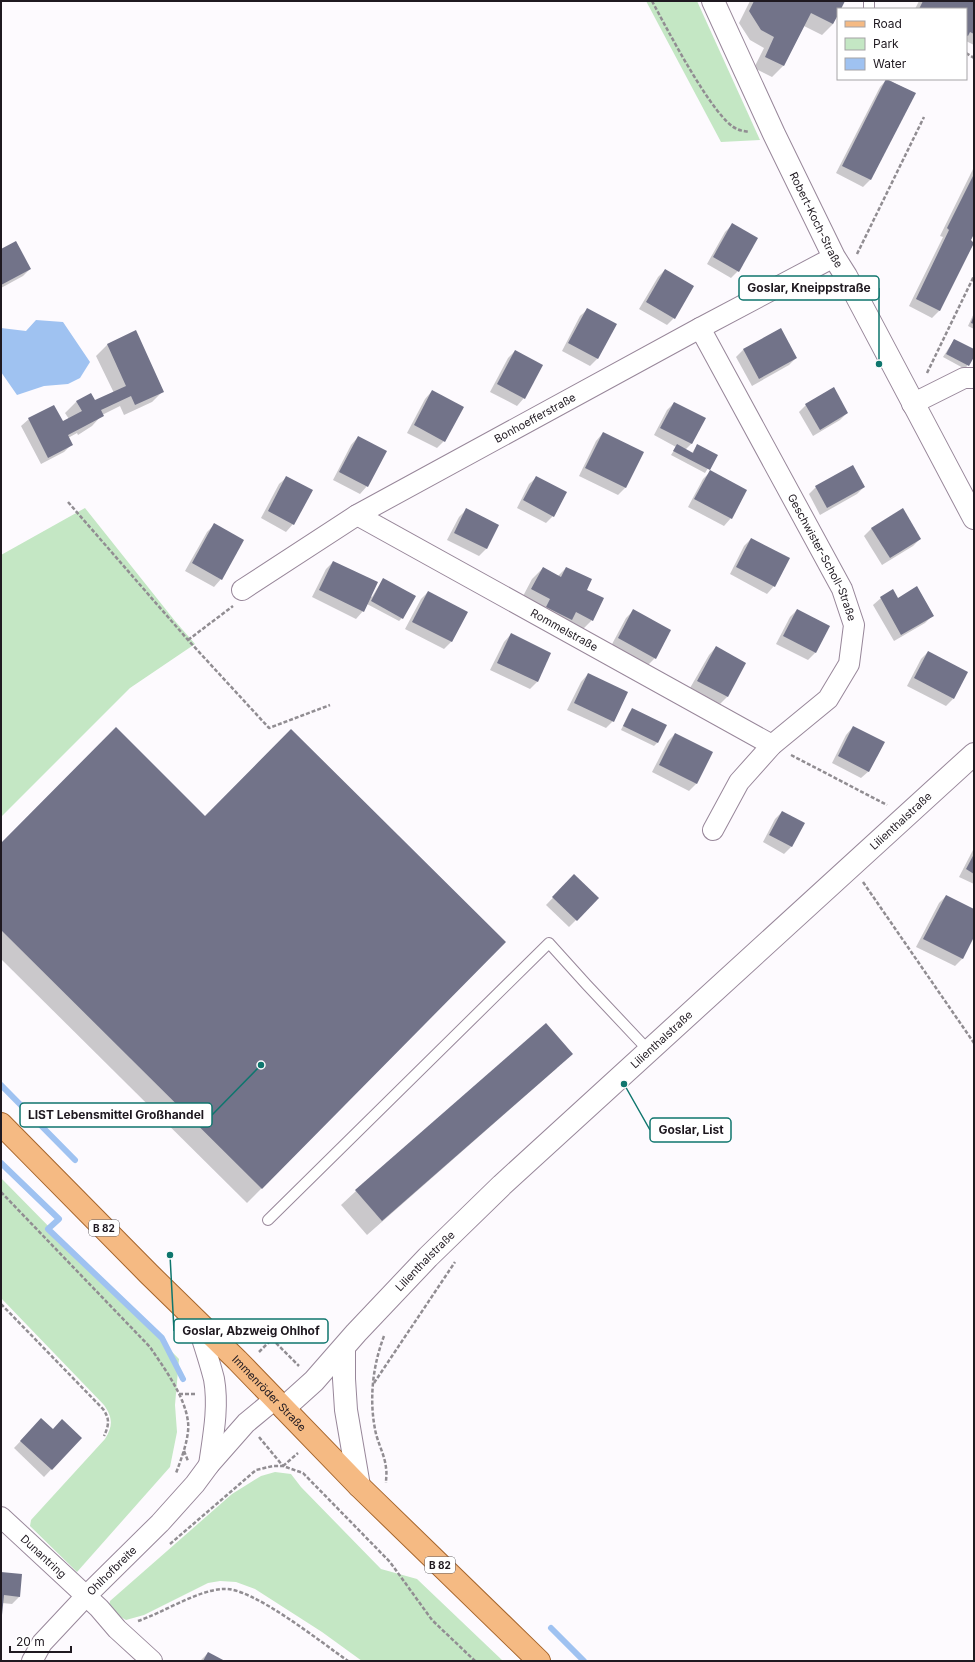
<svg xmlns="http://www.w3.org/2000/svg" width="975" height="1662" font-family="Inter,sans-serif">
<rect width="100%" height="100%" fill="#fdfafe"/>
<g fill="#c4e7c4">
<path d="M646 1H697L760 140 721 142Z"/>
<path d="M85 508 175 621 195 644 130 688 1 817V555Z"/>
<path d="M1 1178 179 1359 175 1405 177 1432 170 1467 77 1572 30 1526 31 1520 105 1439C113 1426 113 1418 104 1405L1 1298Z"/>
<path d="M275 1472 291 1474 301 1487 381 1569 417 1579 503 1661H362L322 1632 255 1589 236 1582 220 1581 208 1583 144 1615 126 1620 119 1616 109 1606 110 1601 232 1494 261 1476Z"/>
</g>
<path fill="#9fc2f1" d="M36 320 63 322 90 362 80 378 68 384 44 386 17 395 1 372V328L26 331Z"/>
<g fill="#0003">
<path d="M750 1H844L840 9H838V13L833 24 822 35 804 26 783 66 772 77 754 68 764 48 750 40 739 23Z"/>
<path d="M919 1H974V45L966 41V9H915Z"/>
<path d="M887 79 914 93 870 180 863 187 836 173 880 87Z"/>
<path d="M974 167V232L940 310 932 318 909 306 943 237 940 236Z"/>
<path d="M732 225 738 271 731 278 707 264 725 232Z"/>
<path d="M1 250 30 269 23 276 1 288Z"/>
<path d="M665 270 674 318 667 325 639 309 658 277Z"/>
<path d="M588 309 597 359 590 366 562 351 580 316Z"/>
<path d="M974 313V329L968 326Z"/>
<path d="M780 329 796 358 789 365 752 386 736 357 743 350Z"/>
<path d="M135 332 163 391 152 402 124 415 120 406 102 415 92 426 78 435 77 433 68 438 71 445 64 452 41 464 21 426 29 419 62 423 69 419 65 413 76 402 91 394 95 402 114 393 96 356 107 345Z"/>
<path d="M954 340 974 351V355L965 369 943 357Z"/>
<path d="M515 351 524 398 517 406 490 392 508 358Z"/>
<path d="M432 391 444 441 437 448 407 433 425 399Z"/>
<path d="M674 403 692 443 685 450 692 453 697 445 716 455 705 473 671 455 676 447 654 435 667 410Z"/>
<path d="M806 405 847 413 840 420 813 436 799 412Z"/>
<path d="M603 433 643 453 625 488 618 495 579 476 596 441Z"/>
<path d="M358 437 385 452 367 486 360 494 333 480 351 445Z"/>
<path d="M710 472 731 518 724 526 688 507 703 479Z"/>
<path d="M287 477 311 490 293 524 286 532 261 518 279 484Z"/>
<path d="M537 477 553 516 546 523 517 508 529 484Z"/>
<path d="M816 487H864L857 494 820 515 809 494Z"/>
<path d="M467 509 498 525 486 549 479 556 447 540 459 517Z"/>
<path d="M214 525 221 579 214 587 185 571 207 532Z"/>
<path d="M872 528 920 539 913 546 882 565 864 536Z"/>
<path d="M751 539 774 586 767 594 730 574 744 546Z"/>
<path d="M333 562 372 597 383 579 402 618 399 621 367 604 363 611 356 619 312 597 326 569Z"/>
<path d="M543 568 558 576 566 568 585 590 592 620 581 631 521 600 532 579Z"/>
<path d="M428 592 467 612 451 642 444 649 405 629 421 599Z"/>
<path d="M881 598 933 615 925 623 894 641 873 605Z"/>
<path d="M797 610 829 626 815 653 808 660 776 644 790 617Z"/>
<path d="M633 611 655 658 648 665 611 646 626 618Z"/>
<path d="M511 634 550 653 537 682 530 689 490 670 504 642Z"/>
<path d="M716 647 745 663 727 697 720 704 690 688 709 655Z"/>
<path d="M928 652 953 699 946 706 907 686 921 659Z"/>
<path d="M588 674 613 721 606 728 567 710 581 682Z"/>
<path d="M633 709 665 726 657 743 654 746 621 730 629 713Z"/>
<path d="M853 727 869 771 861 778 832 763 846 735Z"/>
<path d="M675 734 712 753 696 784 689 791 652 772 668 741Z"/>
<path d="M782 812 791 847 784 854 763 842 775 819Z"/>
<path d="M205 817 505 942 247 1203 1 959V844Z"/>
<path d="M974 848V884L959 877Z"/>
<path d="M567 883 598 898 569 927 546 905Z"/>
<path d="M946 896 974 910V935L962 959 955 966 916 947 939 903Z"/>
<path d="M546 1024 557 1068 367 1235 341 1205 356 1191Z"/>
<path d="M34 1427 53 1430 81 1438 44 1477 14 1448Z"/>
<path d="M1 1573 21 1575 19 1597 12 1604 2 1603 1 1615Z"/>
<path d="M208 1653 223 1661H200Z"/>
</g>
<g fill="none" stroke-linecap="round" stroke-linejoin="round">
<g stroke="#9fc2f1" stroke-width="6">
<path d="M1 1085 75 1160"/>
<path d="M1 1163 59 1219 48 1229 162 1338 183 1379"/>
<path d="M551 1628 584 1661"/>
</g>
</g>
<g fill="#727389">
<path d="M754 1H845L841 9H838V15L833 24 811 13 784 66 765 57 774 37 761 30 749 11Z"/>
<path d="M923 1H974V34L970 32 968 36 966 35V9H919Z"/>
<path d="M886 79 916 93 871 180 842 166Z"/>
<path d="M974 174V234L971 240 974 243 940 311 916 299 949 230 947 228Z"/>
<path d="M732 223 758 238 739 272 713 257Z"/>
<path d="M16 241 31 269 1 285V249Z"/>
<path d="M665 269 694 286 675 319 646 302Z"/>
<path d="M587 308 617 324 598 359 568 343Z"/>
<path d="M974 315V324L971 323Z"/>
<path d="M781 328 797 358 759 379 743 349Z"/>
<path d="M136 330 164 392 135 405 131 396 101 410 104 416 68 435 73 445 48 458 28 418 54 405 63 421 82 411 76 401 91 393 95 400 126 386 107 344Z"/>
<path d="M954 339 974 349V357L969 366 946 354Z"/>
<path d="M515 350 543 365 525 399 497 384Z"/>
<path d="M834 387 848 413 820 430 805 404Z"/>
<path d="M432 390 464 407 445 442 414 425Z"/>
<path d="M674 402 706 418 692 444 660 428Z"/>
<path d="M603 432 644 452 626 488 585 468Z"/>
<path d="M358 436 387 451 368 487 339 472Z"/>
<path d="M677 444 693 453 697 444 718 455 710 470 673 451Z"/>
<path d="M853 465 865 487 827 508 815 486Z"/>
<path d="M710 470 747 490 732 519 694 499Z"/>
<path d="M286 476 313 490 294 525 268 511Z"/>
<path d="M536 476 567 492 554 517 523 500Z"/>
<path d="M466 508 499 525 487 549 454 533Z"/>
<path d="M903 508 921 539 890 558 871 528Z"/>
<path d="M214 523 244 540 222 580 192 563Z"/>
<path d="M751 538 790 558 775 587 736 567Z"/>
<path d="M333 561 378 582 364 612 319 590Z"/>
<path d="M543 567 561 577 566 567 592 579 587 590 604 598 593 621 576 612 572 620 546 607 550 599 531 589Z"/>
<path d="M383 578 416 596 403 619 371 601Z"/>
<path d="M917 586 934 616 901 635 880 597 893 589 898 598Z"/>
<path d="M428 591 468 612 452 642 412 622Z"/>
<path d="M633 609 671 630 656 659 618 638Z"/>
<path d="M797 609 830 626 816 653 783 636Z"/>
<path d="M511 633 551 653 538 682 497 663Z"/>
<path d="M716 646 746 663 728 697 697 681Z"/>
<path d="M928 651 968 672 954 699 914 678Z"/>
<path d="M588 673 628 692 614 722 574 703Z"/>
<path d="M632 708 667 725 658 743 623 726Z"/>
<path d="M853 726 885 742 869 772 838 756Z"/>
<path d="M116 727 205 816 291 729 506 942 262 1189 1 930V843Z"/>
<path d="M675 733 713 752 697 784 659 765Z"/>
<path d="M782 811 805 823 792 847 769 835Z"/>
<path d="M974 854V874L966 869Z"/>
<path d="M574 874 599 898 577 921 552 897Z"/>
<path d="M946 895 974 909V937L963 959 923 939Z"/>
<path d="M546 1023 573 1054 382 1221 355 1190Z"/>
<path d="M41 1418 53 1429 62 1419 82 1438 52 1470 20 1441Z"/>
<path d="M1 1572 22 1574 20 1597 4 1595 2 1615Z"/>
<path d="M208 1652 225 1661H203Z"/>
</g>
<g fill="none" stroke-linecap="round" stroke-linejoin="round">
<g stroke="#98879a" stroke-width="12">
<g id="service">
<path d="M869 1V9"/>
<path d="M268 1220 549 943 586 984 649 1051"/>
</g>
</g>
<g stroke="#98879a" stroke-width="22">
<g id="minor">
<path id="s1" d="M700 328 842 589 854 625 849 664 828 699 772 745 739 782 713 830"/>
<path d="M912 404 964 378H974"/>
<path id="s2" d="M357 515 772 745"/>
<path id="s3" d="M242 590 357 515 700 328 834 257"/>
<path d="M196 1320C202 1339 209 1359 214 1379 219 1407 213 1437 209 1465"/>
<path id="s4" d="M1 1517 99 1608 117 1629 152 1661"/>
<path id="s5" d="M32 1661 42 1643 86 1596 160 1523 195 1484 209 1465 246 1423 275 1399"/>
</g>
</g>
<g stroke="#98879a" stroke-width="24">
<g id="tertiary">
<path id="s6" d="M713 1 774 134 834 257 846 276 974 518"/>
<path d="M344 1348V1379L346 1410 359 1486"/>
<path id="s7" d="M284 1408 314 1381 356 1333 428 1257 502 1185 974 754"/>
</g>
</g>
<g stroke="#a6642a" stroke-width="24">
<g id="primary">
<path id="s8" d="M1 1124 149 1274 237 1360 359 1486 539 1661"/>
</g>
</g>
<g stroke="#918d92" stroke-width="2.5" stroke-dasharray="4 2" stroke-linecap="butt">
<path d="M652 1C666 27 714 120 737 129 741 131 745 131 749 132"/>
<path d="M966 53 974 58"/>
<path d="M857 254 924 117"/>
<path d="M927 373 974 276"/>
<path d="M68 502 188 640 269 728 330 705"/>
<path d="M188 640 233 606"/>
<path d="M791 755 887 805"/>
<path d="M863 882 974 1043"/>
<path d="M1 1192 150 1347C164 1368 185 1396 188 1422 190 1436 181 1460 176 1473"/>
<path d="M1 1304 103 1409C110 1419 109 1425 104 1436"/>
<path d="M384 1336C373 1365 369 1398 375 1429 377 1442 385 1455 386 1468 387 1473 386 1478 386 1483"/>
<path d="M273 1339 314 1331 326 1336"/>
<path d="M259 1352 272 1339 299 1366"/>
<path d="M374 1383 455 1262"/>
<path d="M179 1394H195"/>
<path d="M259 1437 283 1466"/>
<path d="M184 1451 188 1461"/>
<path d="M283 1466 298 1453"/>
<path d="M170 1544 256 1470 273 1466H283L303 1473 390 1562 432 1620 475 1661"/>
<path d="M138 1621C162 1613 198 1590 223 1589 251 1586 322 1643 348 1661"/>
</g>
<use href="#service" stroke="#fff" stroke-width="10"/>
<use href="#minor" stroke="#fff" stroke-width="20"/>
<use href="#tertiary" stroke="#fff" stroke-width="22"/>
<use href="#primary" stroke="#f5ba83" stroke-width="22"/>
</g>
<g text-anchor="middle" stroke-width="3" stroke-linejoin="round" paint-order="stroke">
<g fill="#fff" stroke="#625e63" stroke-width="1">
<rect x="89" y="1220" width="30" height="16" rx="3"/>
<rect x="425" y="1557" width="30" height="16" rx="3"/>
</g>
<g font-size="10" font-weight="bold" fill="#1f1920">
<text x="104" y="1232">B 82</text>
<text x="440" y="1569">B 82</text>
</g>
<g font-size="11" fill="#1f1920" stroke="#fff">
<text dy="4" stroke="none"><textPath href="#s6" startOffset="242">Robert-Koch-Straße</textPath></text>
<text dy="4" stroke="none"><textPath href="#s3" startOffset="340">Bonhoefferstraße</textPath></text>
<text dy="4" stroke="none"><textPath href="#s1" startOffset="260">Geschwister-Scholl-Straße</textPath></text>
<text dy="4" stroke="none"><textPath href="#s2" startOffset="237">Rommelstraße</textPath></text>
<text dy="4" stroke="none"><textPath href="#s7" startOffset="852">Lilienthalstraße</textPath></text>
<text dy="4" stroke="none"><textPath href="#s7" startOffset="528">Lilienthalstraße</textPath></text>
<text dy="4" stroke="none"><textPath href="#s7" startOffset="204">Lilienthalstraße</textPath></text>
<text dy="4" stroke="none"><textPath href="#s8" startOffset="380">Immenröder Straße</textPath></text>
<text dy="4" stroke="none"><textPath href="#s4" startOffset="58">Dunantring</textPath></text>
<text dy="4" stroke="none"><textPath href="#s5" startOffset="121">Ohlhofbreite</textPath></text>
</g>
</g>
<path fill="none" stroke="#0f766e" stroke-width="1.5" d="M879 364L879 288M261 1065L212 1115M624 1084L650 1130M170 1255L174 1331"/>
<g fill="#0f766e" stroke="#fff" stroke-width="1.5">
<circle cx="879" cy="364" r="4"/>
<circle cx="261" cy="1065" r="4"/>
<circle cx="624" cy="1084" r="4"/>
<circle cx="170" cy="1255" r="4"/>
</g>
<g fill="#fff" stroke="#0f766e" stroke-width="1.5">
<rect x="739" y="276" width="140" height="24" rx="4"/>
<rect x="20" y="1103" width="192" height="24" rx="4"/>
<rect x="650" y="1118" width="81" height="24" rx="4"/>
<rect x="174" y="1319" width="154" height="24" rx="4"/>
</g>
<g font-size="12" text-anchor="middle" font-weight="bold" fill="#1f1920">
<text x="809" y="292">Goslar, Kneippstraße</text>
<text x="116" y="1119">LIST Lebensmittel Großhandel</text>
<text x="691" y="1134">Goslar, List</text>
<text x="251" y="1335">Goslar, Abzweig Ohlhof</text>
</g>
<rect width="975" height="1662" fill="none" stroke="#1f1920" stroke-width="4"/>
<rect x="837" y="8" width="130" height="72" fill="#ffffff" stroke="#a5a3a6"/>
<rect x="845" y="21" width="20" height="6" fill="#f5ba83" stroke="#a5a3a6"/>
<text x="873" y="28" font-size="12" fill="#1f1920">Road</text>
<rect x="845" y="38" width="20" height="12" fill="#c4e7c4" stroke="#a5a3a6"/>
<text x="873" y="48" font-size="12" fill="#1f1920">Park</text>
<rect x="845" y="58" width="20" height="12" fill="#9fc2f1" stroke="#a5a3a6"/>
<text x="873" y="68" font-size="12" fill="#1f1920">Water</text>
<path d="M10 1646v6h61v-6" fill="none" stroke="#1f1920" stroke-width="2"/>
<text x="16" y="1646" font-size="12" fill="#1f1920" stroke="#ffffff" stroke-width="3" paint-order="stroke">20 m</text>
</svg>
